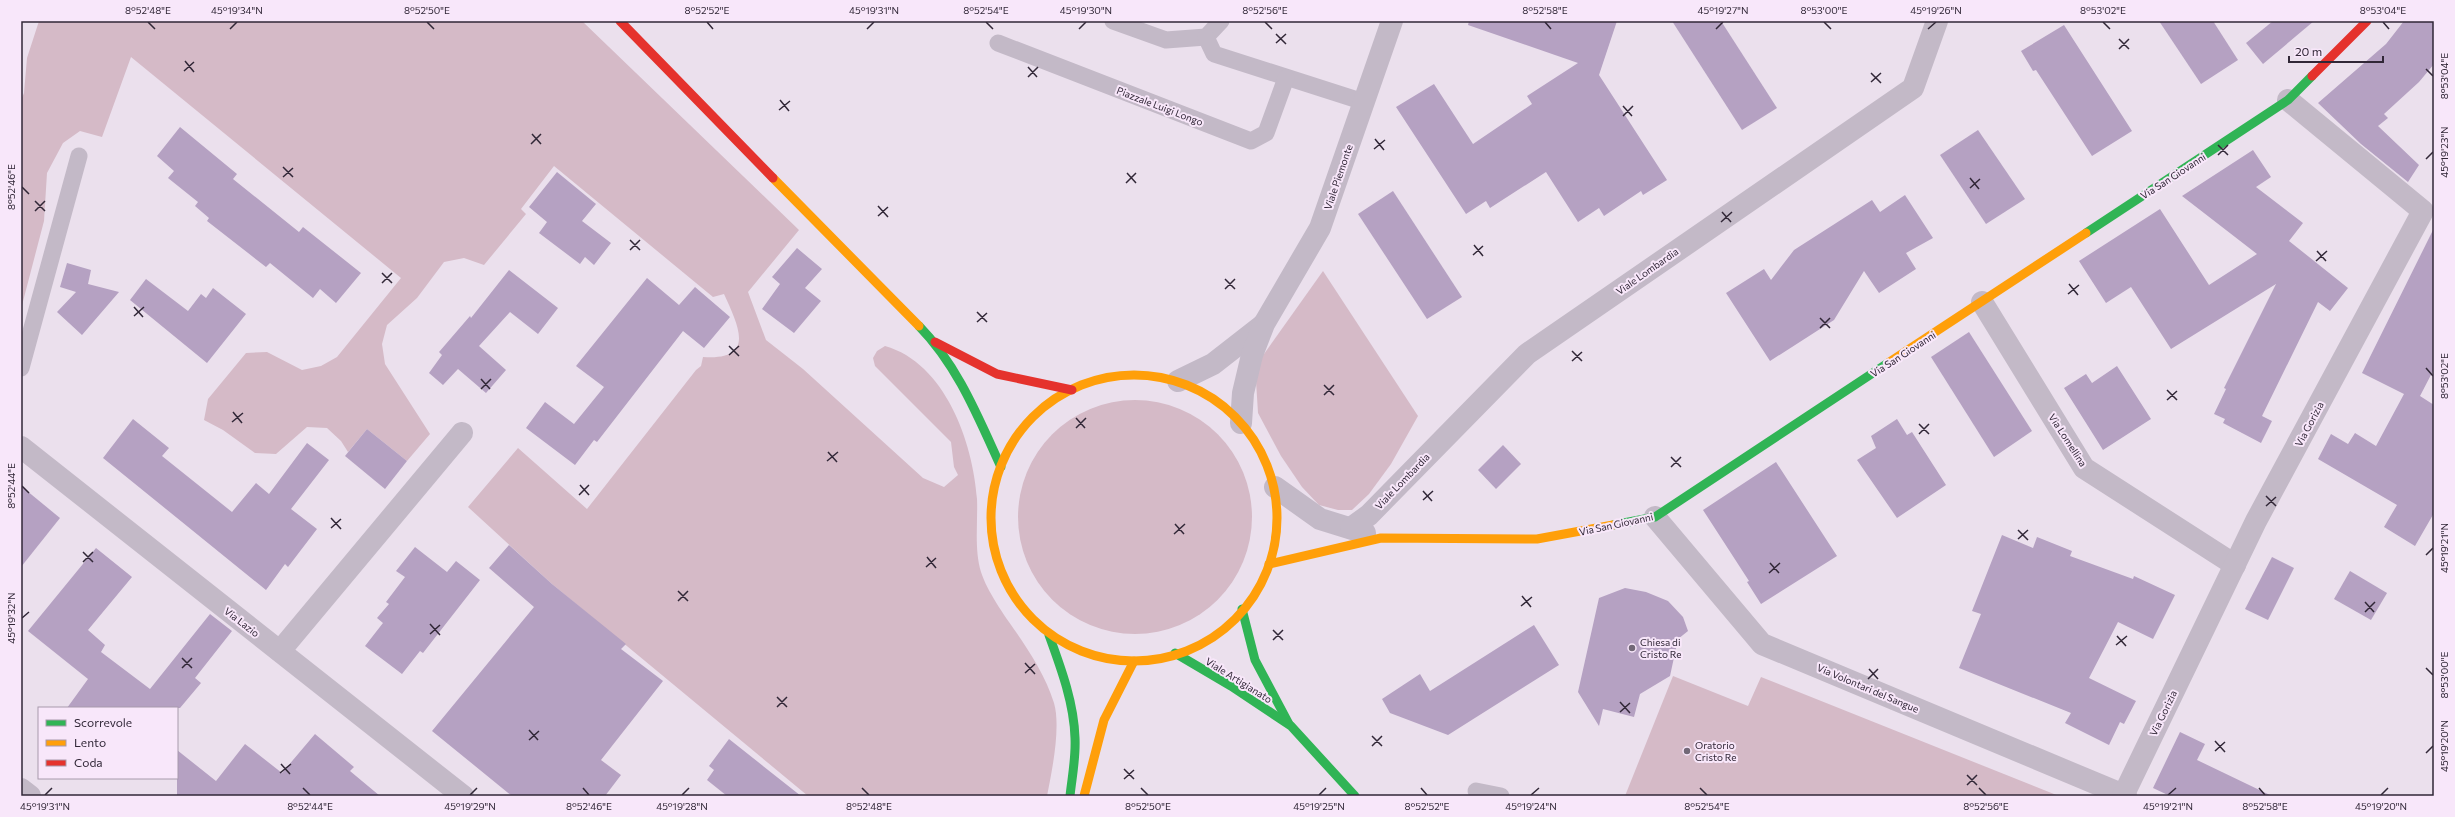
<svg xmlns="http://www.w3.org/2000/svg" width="2455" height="817" font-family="Commissioner,sans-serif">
<rect width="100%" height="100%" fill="#ebe0ed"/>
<g fill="#d5bac7">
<path d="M39 21H582L799 230 748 292 766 340 803 369 923 478 944 487 958 475 954 467 951 442 875 366 873 358 877 351 885 346C945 363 973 442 977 499 978 522 974 549 981 572 987 591 1004 615 1016 632 1031 654 1046 677 1054 703 1061 727 1052 771 1047 796H808L552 584 468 507 518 448 587 509 696 370 701 366 703 357C757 361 738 325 724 294L713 297 554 166 521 209 526 214 484 265 464 258 444 262 417 298 387 325 382 344 385 364 430 434 407 461 367 429 348 452 341 441 327 428 307 427 276 454 255 453 223 430 204 420 208 399 246 353 267 352 302 370 321 366 337 357 401 278 131 57 102 137 80 131 63 143 47 173 44 221 21 309V100L24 93 27 58Z"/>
<path d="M1323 271 1418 416 1391 464 1369 494 1352 510H1338L1319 505 1302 487 1281 456 1258 413 1256 381 1259 361Z"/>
<circle cx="1135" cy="517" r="117"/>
<path d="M1673 676 1748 706 1761 677 2059 796H1625Z"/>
</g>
<g fill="#b5a1c2">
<path d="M1469 21H1617L1599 75 1667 180 1643 195 1641 191 1604 216 1599 208 1578 222 1546 172 1490 208 1486 201 1466 214 1396 107 1434 84 1473 144 1532 104 1527 96 1578 63 1468 25Z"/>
<path d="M1672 21H1721L1777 108 1742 130Z"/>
<path d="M2159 21H2213L2238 60 2201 84Z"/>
<path d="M2273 21H2314L2263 64 2246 43Z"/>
<path d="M2404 21H2434V64L2419 82 2384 114 2388 118 2378 126 2419 165 2408 182 2361 144 2318 103 2386 44Z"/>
<path d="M2064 25 2132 131 2092 156 2036 70 2033 71 2021 51Z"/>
<path d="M180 127 237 174 233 179 299 232 303 227 361 273 336 303 320 289 313 298 270 263 266 267 207 221 209 218 195 206 198 202 168 178 174 171 157 156Z"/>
<path d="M1978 130 2025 199 1986 224 1940 155Z"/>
<path d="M2253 150 2271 177 2256 187 2303 223 2289 241 2348 288 2330 311 2318 302 2262 416 2272 421 2261 443 2223 423 2225 419 2214 414 2226 389 2224 388 2276 284 2171 349 2131 287 2106 303 2079 261 2160 209 2209 285 2257 254 2182 196Z"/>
<path d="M557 172 596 204 582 221 611 243 594 265 585 257 580 264 539 233 547 222 529 207Z"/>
<path d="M1393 191 1462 297 1427 319 1358 214Z"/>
<path d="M1905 195 1933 238 1906 253 1916 269 1879 293 1864 271 1834 320 1770 361 1726 293 1764 269 1771 280 1794 250 1872 200 1880 212Z"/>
<path d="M2434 228V369L2420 396 2434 405V513L2415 546 2384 527 2397 505 2318 459 2331 434 2348 444 2355 433 2376 446 2404 394 2362 373Z"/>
<path d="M797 248 822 269 805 288 821 301 794 333 762 309 780 284 772 277Z"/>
<path d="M67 263 91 270 88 284 119 292 82 335 57 312 76 292 60 287Z"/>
<path d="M509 270 558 308 538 334 510 312 479 346 506 370 486 393 458 369 443 385 429 373 442 355 439 352 470 316 471 318Z"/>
<path d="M647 278 679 305 695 287 730 317 704 348 683 331 597 442 594 440 575 465 526 428 545 402 574 424 604 387 576 366Z"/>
<path d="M146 279 188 311 201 294 206 298 213 288 246 314 207 363 130 300Z"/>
<path d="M1969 332 2032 431 1994 457 1931 357Z"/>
<path d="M2117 366 2151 419 2103 450 2064 388 2086 374 2092 383Z"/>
<path d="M133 419 169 448 162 456 232 512 256 483 269 494 307 443 329 460 291 509 317 529 288 567 285 564 266 590 103 458Z"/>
<path d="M1897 419 1907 435 1912 432 1946 485 1897 518 1857 460 1876 448 1871 436Z"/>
<path d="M367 429 407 461 385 489 345 456Z"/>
<path d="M1503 445 1521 464 1496 489 1478 470Z"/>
<path d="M1776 462 1837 556 1761 604 1747 582 1749 581 1703 510Z"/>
<path d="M21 486 60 518 21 567Z"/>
<path d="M2002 535 2033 548 2037 537 2072 551 2070 556 2133 579 2134 576 2175 595 2153 639 2118 622 2089 678 2136 701 2124 724 2120 722 2109 745 2065 723 2071 713 1959 668 1981 614 1972 611Z"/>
<path d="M509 545 552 584 626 644 621 649 663 681 601 760 621 775 605 796H512L432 731 534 607 489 568Z"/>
<path d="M415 547 447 572 456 561 480 580 423 653 420 651 402 674 365 646 383 623 377 618 389 604 386 602 405 577 396 571Z"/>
<path d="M96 548 132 577 88 630 105 645 101 652 150 689 210 614 232 631 195 678 201 683 180 708H67L88 679 28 631Z"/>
<path d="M2272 557 2294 568 2268 620 2245 609Z"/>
<path d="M2350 571 2387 593 2371 620 2334 599Z"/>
<path d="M1625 588 1646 592 1668 601 1683 617 1688 631 1678 639 1670 676 1640 694 1634 717 1603 709 1599 726 1578 692 1599 598Z"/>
<path d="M1534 625 1559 665 1448 735 1390 713 1382 699 1420 674 1430 691Z"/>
<path d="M2180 732 2205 744 2197 760 2272 796H2170L2153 788Z"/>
<path d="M315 734 354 767 350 771 380 796H177V750L216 781 245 744 282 773Z"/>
<path d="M729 739 801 796H727L707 780 714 770 709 766Z"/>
</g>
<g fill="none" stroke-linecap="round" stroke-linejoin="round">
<g stroke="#c3b9c7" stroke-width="17">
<path d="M1113 21 1166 40 1206 37 1221 21"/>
<path d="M1206 37 1214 54 1364 102"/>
<path d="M998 43 1251 141 1266 133 1286 78"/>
<path d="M21 368 79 156"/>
<path d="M1479 796 1476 791 1501 796"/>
</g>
<g stroke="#c3b9c7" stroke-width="22">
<path d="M1982 302 2084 468 2235 565"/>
<path d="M1178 381 1213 364 1263 325"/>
<path d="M1241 423 1243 393 1252 355 1264 324 1320 228 1392 21"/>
<path d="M21 447 463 796"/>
<path d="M1275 487 1320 519 1365 533"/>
<path d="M1655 517 1762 644 2126 796"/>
<path d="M1351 528 1369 515 1527 354 1913 88 1937 21"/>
<path d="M280 651 462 433"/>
<path d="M21 789 30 796"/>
<path d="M2123 796 2256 521 2423 211 2288 100"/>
</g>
<g stroke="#30b455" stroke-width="9">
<path d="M2086 233 2288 100 2312 76"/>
<path d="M919 326C958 366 978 417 1001 467"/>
<path d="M1613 525 1655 517 1888 363"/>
<path d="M1242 609 1255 660 1289 724"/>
<path d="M1049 635C1061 668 1074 703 1075 738 1076 758 1072 777 1070 796"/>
<path d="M1175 653 1231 686 1291 726 1355 796"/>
</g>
<g stroke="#ff9f0a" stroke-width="9">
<path d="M773 178 919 326"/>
<path d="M1888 363 2086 233"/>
<circle cx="1134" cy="518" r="143"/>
<path d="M1269 564 1381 538 1537 539 1613 525"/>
<path d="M1084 796 1104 720 1134 661"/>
</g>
<g stroke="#e5322d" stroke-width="9">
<path d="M620 21 773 178"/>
<path d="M2312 76 2367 21"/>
<path d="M935 342 997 374 1072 390"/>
</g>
</g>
<path fill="none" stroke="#312737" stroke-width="1.5" d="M148 22 155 29M427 22 434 29M707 22 713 29M986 22 993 29M1265 22 1272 29M1545 22 1551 29M1824 22 1831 29M2103 22 2110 29M2383 22 2389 29M230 29 237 22M867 29 874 22M1079 29 1086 22M1716 29 1723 22M1928 29 1936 22M1276 34 1286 44M2119 39 2129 49M1276 43 1286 34M2119 49 2129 39M185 61 194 72M1028 67 1037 77M2426 69 2433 76M184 71 194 62M1871 73 1881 83M1028 77 1038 67M1871 82 1881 73M780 100 789 111M1623 106 1632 116M779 110 790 101M1623 116 1633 106M532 134 541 144M1375 139 1384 150M531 144 541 134M2218 145 2228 155M1374 149 1385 140M2218 155 2228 145M2426 159 2433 152M283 167 293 177M1127 173 1136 183M283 177 293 168M1970 178 1979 189M1126 183 1136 173M22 187 29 194M1970 188 1980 179M35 201 45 211M878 206 888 217M35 211 45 201M1722 212 1731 222M878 216 888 207M1721 222 1732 212M630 240 640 250M1474 245 1483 256M630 250 640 240M2317 251 2326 261M1473 255 1483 246M2316 261 2327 251M382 273 392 283M1225 279 1235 289M382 283 392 273M2069 284 2078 295M1225 289 1235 279M2068 294 2079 285M134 307 143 317M977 312 987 322M134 316 144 307M1820 318 1830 328M977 322 987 313M1820 328 1830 318M729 346 739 356M1572 351 1582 361M729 355 739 346M1572 361 1582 352M2426 368 2433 376M481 379 490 389M1324 385 1334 395M481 389 491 379M2167 390 2177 400M1324 395 1334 385M2167 400 2177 391M233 412 242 423M1076 418 1085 428M232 422 243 413M1919 424 1929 434M1076 428 1086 418M1919 434 1929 424M828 452 837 462M1671 457 1681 467M827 461 838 452M1671 467 1681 457M580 485 589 495M22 486 29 493M1423 491 1432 501M579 495 589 485M2266 496 2276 506M1423 500 1433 491M2266 506 2276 497M331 518 341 529M1175 524 1184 534M331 528 341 519M2018 530 2028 540M1174 534 1185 524M2018 539 2028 530M83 552 93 562M2426 555 2433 548M927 557 936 568M83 562 93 552M1770 563 1779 573M926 567 936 558M1769 573 1780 563M678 591 688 601M1522 596 1531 607M678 601 688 591M2365 602 2374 612M1521 606 1532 597M2365 612 2375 602M22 618 29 612M430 624 440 635M1273 630 1283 640M430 634 440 625M2117 636 2126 646M1273 640 1283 630M2116 645 2127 636M182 658 192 668M1025 663 1035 674M182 668 192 658M2426 668 2433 675M1869 669 1878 679M1025 673 1035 664M1868 679 1878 669M777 697 787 707M1620 702 1630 713M777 707 787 697M1620 712 1630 703M529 730 538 740M1372 736 1382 746M529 740 539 731M2215 741 2225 752M1372 746 1382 736M2215 751 2225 742M2426 753 2433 746M281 764 290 774M1124 769 1134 779M280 773 291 764M1967 775 1977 785M1124 779 1134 770M1967 785 1977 775M303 788 310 795M583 788 589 795M862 788 869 795M1141 788 1148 795M1421 788 1427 795M1700 788 1707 795M1979 788 1986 795M2259 788 2265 795M45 795 52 788M470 795 477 788M682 795 689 788M1319 795 1326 788M1531 795 1539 788M2168 795 2176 788M2381 795 2388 788"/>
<g fill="#726877" stroke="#f8e7fa" stroke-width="1.5">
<circle cx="1632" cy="648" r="4"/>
<circle cx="1687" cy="751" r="4"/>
</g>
<g text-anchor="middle" stroke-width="4" stroke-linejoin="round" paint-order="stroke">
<g font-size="10" fill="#312737" stroke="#f8e7fa">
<text transform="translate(1160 106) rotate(21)" y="4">Piazzale Luigi Longo</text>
<text transform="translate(2173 176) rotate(-33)" y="4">Via San Giovanni</text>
<text transform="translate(1338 177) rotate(-71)" y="4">Viale Piemonte</text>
<text transform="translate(1647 271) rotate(-35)" y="4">Viale Lombardia</text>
<text transform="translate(1903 354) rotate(-33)" y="4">Via San Giovanni</text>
<text transform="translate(2309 424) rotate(-62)" y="4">Via Gorizia</text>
<text transform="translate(2068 440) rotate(57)" y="4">Via Lomellina</text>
<text transform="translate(1402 481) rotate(-46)" y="4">Viale Lombardia</text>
<text transform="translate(1616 524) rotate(-12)" y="4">Via San Giovanni</text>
<text transform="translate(242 622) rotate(38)" y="4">Via Lazio</text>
<text transform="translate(1239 680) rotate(32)" y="4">Viale Artigianato</text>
<text transform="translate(1868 688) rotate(23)" y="4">Via Volontari del Sangue</text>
<text transform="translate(2163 713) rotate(-64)" y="4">Via Gorizia</text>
</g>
<g font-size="10" fill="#312737" stroke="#f8e7fa" text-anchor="start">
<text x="1640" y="646">Chiesa di<tspan x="1640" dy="12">Cristo Re</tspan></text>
<text x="1695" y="749">Oratorio<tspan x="1695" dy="12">Cristo Re</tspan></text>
</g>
</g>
<rect width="2455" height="817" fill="none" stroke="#f8e7fa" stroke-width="44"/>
<rect x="38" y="707" width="140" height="72" fill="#f8e7fa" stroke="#a89aac"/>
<rect x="46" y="720" width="20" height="6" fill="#30b455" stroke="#a89aac"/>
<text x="74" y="727" font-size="12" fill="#312737">Scorrevole</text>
<rect x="46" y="740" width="20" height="6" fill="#ff9f0a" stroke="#a89aac"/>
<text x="74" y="747" font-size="12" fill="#312737">Lento</text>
<rect x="46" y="760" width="20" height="6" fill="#e5322d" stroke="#a89aac"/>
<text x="74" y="767" font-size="12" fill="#312737">Coda</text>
<path d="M2289 56v6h94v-6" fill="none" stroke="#312737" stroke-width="2"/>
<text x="2295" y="56" font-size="12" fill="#312737" stroke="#f8e7fa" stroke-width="3" paint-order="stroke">20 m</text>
<rect x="22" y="22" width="2411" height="773" fill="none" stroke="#312737" stroke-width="1.5"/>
<g font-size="10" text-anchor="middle" fill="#312737">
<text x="148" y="14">8°52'48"E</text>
<text x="237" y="14">45°19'34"N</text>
<text x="427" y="14">8°52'50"E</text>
<text x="707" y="14">8°52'52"E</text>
<text x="874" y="14">45°19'31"N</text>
<text x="986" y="14">8°52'54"E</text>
<text x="1086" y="14">45°19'30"N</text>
<text x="1265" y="14">8°52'56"E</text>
<text x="1545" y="14">8°52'58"E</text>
<text x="1723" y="14">45°19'27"N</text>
<text x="1824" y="14">8°53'00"E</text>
<text x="1936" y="14">45°19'26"N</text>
<text x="2103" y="14">8°53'02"E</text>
<text x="2383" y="14">8°53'04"E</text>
<text transform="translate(2444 76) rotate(-90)" y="4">8°53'04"E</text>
<text transform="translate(2444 152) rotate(-90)" y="4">45°19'23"N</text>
<text transform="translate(11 187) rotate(-90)" y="4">8°52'46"E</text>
<text transform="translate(2444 376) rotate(-90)" y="4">8°53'02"E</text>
<text transform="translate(11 486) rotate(-90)" y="4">8°52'44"E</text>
<text transform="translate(2444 548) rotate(-90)" y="4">45°19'21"N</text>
<text transform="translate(11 618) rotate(-90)" y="4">45°19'32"N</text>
<text transform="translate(2444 675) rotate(-90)" y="4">8°53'00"E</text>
<text transform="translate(2444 746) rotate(-90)" y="4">45°19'20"N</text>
<text x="45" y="810">45°19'31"N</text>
<text x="310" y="810">8°52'44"E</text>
<text x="470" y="810">45°19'29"N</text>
<text x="589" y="810">8°52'46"E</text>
<text x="682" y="810">45°19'28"N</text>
<text x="869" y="810">8°52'48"E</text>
<text x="1148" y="810">8°52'50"E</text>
<text x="1319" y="810">45°19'25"N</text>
<text x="1427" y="810">8°52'52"E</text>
<text x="1531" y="810">45°19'24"N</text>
<text x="1707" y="810">8°52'54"E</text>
<text x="1986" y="810">8°52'56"E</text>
<text x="2168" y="810">45°19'21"N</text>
<text x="2265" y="810">8°52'58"E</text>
<text x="2381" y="810">45°19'20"N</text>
</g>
</svg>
